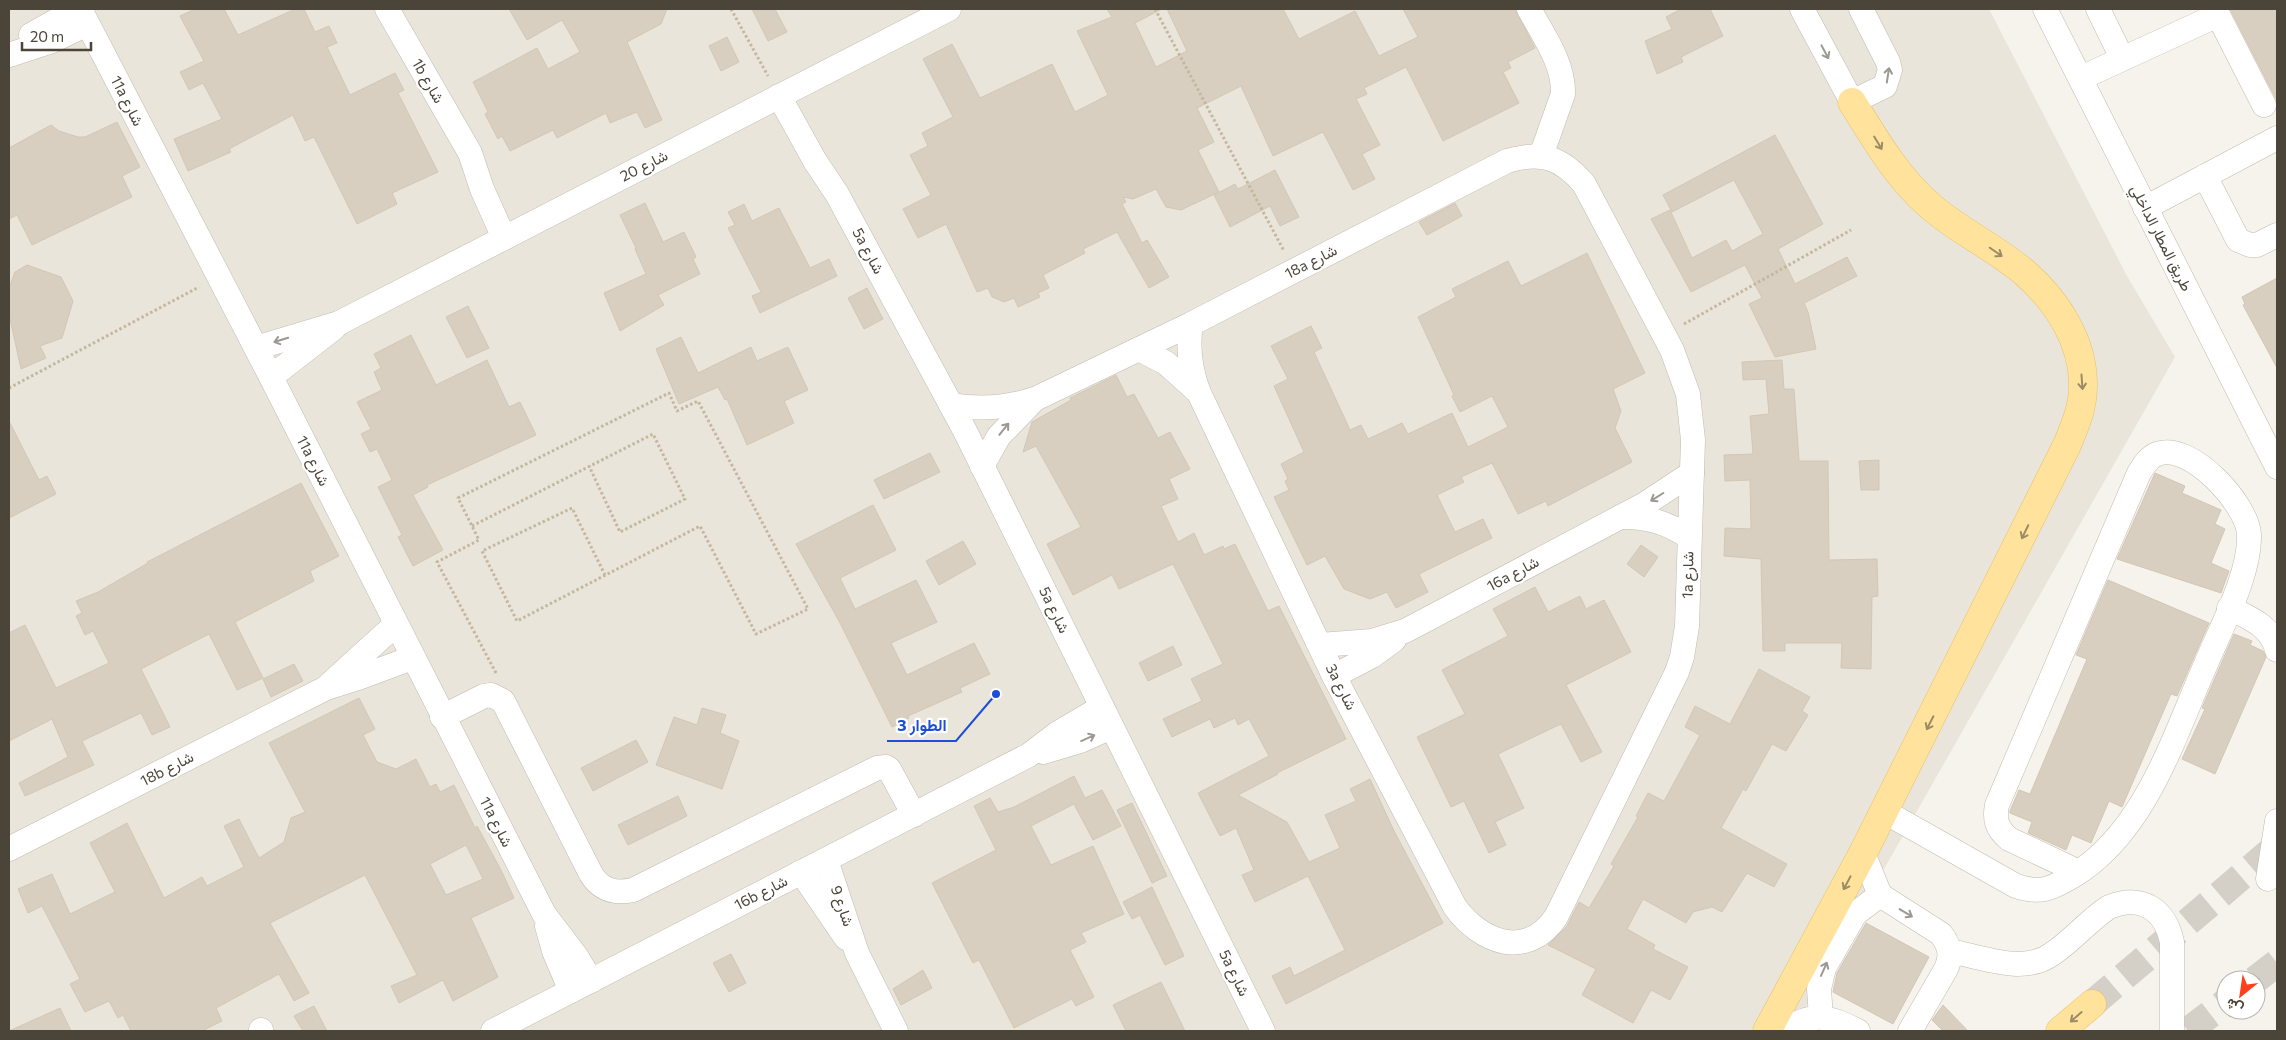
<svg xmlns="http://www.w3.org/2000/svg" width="2286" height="1040" font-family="Commissioner,Vazirmatn,sans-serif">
<rect width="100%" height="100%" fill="#f6f3ec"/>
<path fill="#eae5da" d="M9 9H1989L2127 276 2175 357 1792 1031H9Z"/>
<g fill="#d8cfc1" stroke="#d3c7b4" fill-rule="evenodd">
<path d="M195 9H224L238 35 295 9H304L315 32 329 26 337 43 327 47 350 95 395 73 404 90 398 93 438 172 392 193 397 204 357 224 314 137 305 141 293 115 229 149 231 152 188 171 174 139 222 119 203 83 189 90 180 72 204 61 180 16Z"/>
<path d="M509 9H667L661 24 627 42 662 120 645 128 637 112 610 123 606 113 557 138 553 130 510 151 502 136 498 139 485 114 488 112 473 82 537 48 548 69 580 52 562 20 527 40Z"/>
<path d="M752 9H775L787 32 768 41Z"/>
<path d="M1107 9H1162L1135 23 1156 67 1187 51 1167 9H1283L1299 39 1355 11 1379 56 1418 37 1403 9H1515L1535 48 1508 62 1511 68 1503 72 1519 103 1443 141 1406 67 1364 88 1367 94 1356 99 1380 145 1362 154 1375 179 1353 190 1323 132 1273 156 1241 86 1197 108 1214 142 1198 150 1219 192 1181 210 1166 207 1156 189 1133 199 1123 197 1126 202 1122 204 1142 243 1147 240 1169 277 1149 288 1117 232 1083 249 1085 253 1043 275 1049 288 1038 293 1040 297 1018 307 1014 298 1004 302 992 297 988 288 977 292 946 224 918 238 903 209 931 195 910 155 928 146 922 133 953 117 923 59 952 44 980 98 1052 64 1075 112 1108 95 1077 31 1112 17Z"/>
<path d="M1681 9H1710L1723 36 1681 57 1683 62 1657 74 1645 41 1672 29 1666 17Z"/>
<path d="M2230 9H2277V103L2276 99Z"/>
<path d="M727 37 739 62 721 71 709 46Z"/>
<path d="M117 122 140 167 122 176 132 197 32 245 17 215 9 219V148L51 125 59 131 78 137H85Z"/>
<path d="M1775 135 1823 224 1778 249 1795 284 1847 257 1857 276 1804 303 1808 312 1816 349 1775 357 1749 304 1762 298 1745 265 1691 292 1651 219 1670 210 1692 258 1726 240 1732 251 1763 234 1734 180 1672 212 1663 195Z"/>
<path d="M1275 170 1299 217 1280 226 1270 206 1230 227 1214 195 1235 184 1238 189Z"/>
<path d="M645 203 663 242 684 232 696 257 693 259 700 274 658 295 664 305 620 331 604 293 646 274 635 249 636 248 620 215Z"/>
<path d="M1455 203 1462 216 1427 235 1419 222Z"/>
<path d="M744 204 752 221 779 208 810 268 829 259 837 276 760 313 752 296 761 292 728 228 735 225 728 212Z"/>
<path d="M1587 253 1645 373 1613 389 1621 411 1615 428 1632 462 1548 506 1546 501 1518 514 1492 463 1461 477 1464 482 1437 495 1455 532 1483 519 1492 538 1419 574 1428 592 1396 608 1387 592 1370 599 1344 589 1325 556 1307 565 1274 497 1289 490 1285 481 1288 479 1281 464 1304 452 1274 386 1288 379 1271 346 1311 326 1322 348 1314 352 1350 430 1361 425 1368 439 1402 423 1408 434 1452 413 1468 447 1508 427 1492 396 1460 412 1452 396 1454 395 1418 317 1456 297 1452 289 1508 261 1521 286Z"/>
<path d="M27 265 61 277 73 301 62 338 40 346 46 358 21 369 9 314V288L15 272Z"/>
<path d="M2277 278V368L2243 305 2245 304 2242 297Z"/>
<path d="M867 288 883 319 864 329 848 298Z"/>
<path d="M468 306 489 348 467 358 446 317Z"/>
<path d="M411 335 436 385 487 360 509 407 520 402 536 435 427 485 428 487 413 495 443 550 413 566 398 537 402 535 378 487 392 480 377 449 370 452 361 434 371 429 357 402 382 390 374 372 381 368 374 354Z"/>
<path d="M681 337 698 373 751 347 757 361 788 347 808 390 784 401 794 423 747 445 727 399 725 400 718 387 679 404 656 349Z"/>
<path d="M1782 360 1784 389H1794L1799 461H1828L1829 560 1877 559 1878 596 1872 597 1871 669 1841 668 1842 643H1785V651H1763L1761 559 1724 556 1725 528 1751 529 1750 480 1725 481 1724 455 1753 454 1750 416 1769 414 1766 379 1743 380 1742 362Z"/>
<path d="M1116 375 1127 397 1134 394 1158 438 1170 432 1190 469 1169 479 1178 499 1161 506 1178 542 1194 533 1204 555 1223 546 1224 549 1235 544 1268 611 1279 606 1346 739 1277 773 1278 774 1238 795 1287 822 1309 862 1340 848 1325 815 1356 801 1350 789 1370 779 1394 831 1443 923 1286 1004 1272 976 1290 967 1294 976 1345 950 1308 876 1255 902 1242 875 1254 870 1236 828 1220 836 1198 793 1269 756 1249 719 1238 725 1235 718 1214 728 1210 719 1172 737 1163 719 1202 701 1191 679 1223 664 1173 564 1119 589 1112 575 1073 595 1047 544 1081 527 1036 446 1023 452 1032 422 1071 400 1070 398Z"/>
<path d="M9 421 39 480 47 476 56 494 9 518Z"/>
<path d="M930 453 940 472 884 499 874 480Z"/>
<path d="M1879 460V490H1861L1859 461Z"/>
<path d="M2155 473 2185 486 2182 493 2221 510 2215 524 2225 529 2211 563 2229 571 2221 593 2117 559Z"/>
<path d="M301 483 339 556 310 571 314 581 235 622 263 678 237 690 209 634 141 669 170 727 152 735 141 713 82 741 94 765 25 796 19 783 68 757 52 719 9 741V633L25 625 56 688 109 663 93 631 85 635 76 616 82 613 76 601 98 592 148 563 147 562Z"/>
<path d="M873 505 896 550 840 578 855 609 916 580 937 622 891 643 907 675 974 643 990 674 960 688 962 692 908 716 909 718 892 727 839 621 796 544Z"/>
<path d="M963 541 976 564 939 585 926 561Z"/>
<path d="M1641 545 1658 557 1644 577 1627 564Z"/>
<path d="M2108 580 2209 623 2177 696 2171 694 2122 807 2109 801 2091 843 2072 835 2066 850 2028 833 2032 822 2010 813V811L2019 790 2030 794 2087 659 2076 655Z"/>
<path d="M1535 587 1548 612 1580 596 1586 609 1604 600 1631 652 1566 685 1602 752 1581 762 1561 724 1498 754 1524 808 1495 822 1506 845 1489 853 1464 801 1451 807 1417 737 1465 714 1442 670 1508 636 1493 609Z"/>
<path d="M2234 634 2252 641 2250 645 2263 651 2266 657 2215 774 2182 759 2205 709 2202 708Z"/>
<path d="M1173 646 1182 665 1148 681 1139 663Z"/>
<path d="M294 664 303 681 271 697 263 679Z"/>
<path d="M1759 669 1810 697 1802 711 1808 715 1786 751 1772 744 1746 791 1743 789 1721 828 1787 864 1774 887 1747 873 1722 912 1712 907 1693 912 1686 923 1643 899 1627 929 1655 945 1653 949 1688 967 1670 1000 1651 990 1633 1023 1582 995 1596 969 1548 945 1567 926 1579 902 1589 908 1614 866 1611 864 1638 817 1636 816 1648 793 1664 801 1700 735 1685 727 1695 706 1730 724Z"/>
<path d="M359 698 375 729 363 735 377 762 396 769 416 759 430 787 436 784 440 792 454 785 475 828 477 826 501 870 514 898 471 918 498 977 453 1001 443 980 399 1003 391 986 417 975 365 875 270 923 309 993 294 1001 279 974 216 1008 222 1021 202 1031H131L123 1015 118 1018 109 1001 85 1012 70 984 80 979 42 906 28 913 18 889 52 874 70 914 115 892 90 843 127 823 164 898 202 877 207 886 244 867 224 826 239 819 259 858 284 842 291 818 305 812 269 743ZM466 845 483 879 446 895 430 864Z"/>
<path d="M702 708 726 715 720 733 739 741 722 789 656 765 674 717 697 725Z"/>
<path d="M636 740 648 762 593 791 581 768Z"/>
<path d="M1074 776 1085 798 1102 790 1121 826 1093 840 1074 804 1031 826 1051 865 1093 846 1124 914 1081 933 1086 942 1070 950 1094 997 1076 1006 1072 999 1014 1028 979 960 973 963 932 883 996 850 974 806 990 798 998 812 1014 807Z"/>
<path d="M678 796 687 816 628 845 618 825Z"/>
<path d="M1132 803 1167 876 1152 883 1117 810Z"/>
<path d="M1152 887 1184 956 1165 965 1140 915 1132 919 1123 902Z"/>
<path d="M1866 923 1929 957 1893 1024 1833 992 1837 973Z"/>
<path d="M731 954 746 983 729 992 713 963Z"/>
<path d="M923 970 932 988 901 1005 893 989Z"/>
<path d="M1161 982 1185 1031H1126L1113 1005Z"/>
<path d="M1943 1005 1968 1031H1943L1932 1020Z"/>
<path d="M314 1006 327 1031H303L294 1016Z"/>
<path d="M60 1008 71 1031H9Z"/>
</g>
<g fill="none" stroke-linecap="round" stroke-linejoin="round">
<g stroke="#d4d0c8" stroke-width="28" stroke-dasharray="28 14" stroke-linecap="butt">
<path d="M2255 980 2277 963"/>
<path d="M2092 1004 2277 846"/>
<path d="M2188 1031 2226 1002"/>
</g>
<g stroke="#c2bbae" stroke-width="25">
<g id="minor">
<path d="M80 9 271 377 544 914 576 956 591 981"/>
<path d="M387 9 470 153 482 189 504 238"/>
<path d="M1529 9C1543 35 1564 63 1563 94L1541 156"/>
<path d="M1802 9 1852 102 1885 86 1890 70 1888 62 1861 9"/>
<path d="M2045 9 2277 467"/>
<path d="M2098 9 2122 58"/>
<path d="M2215 9 2264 105"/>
<path d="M31 35 77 9"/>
<path d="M9 55 52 41 87 24"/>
<path d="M2081 78 2218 15"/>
<path d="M779 96 815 161 837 194 964 429 1263 1031"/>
<path d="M2205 176 2238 240 2250 245H2257L2277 235"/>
<path d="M2145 208 2277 138"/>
<path d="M256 348 339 323 949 9"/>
<path d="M1139 349 1166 363 1196 390"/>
<path d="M271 377 334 328"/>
<path d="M951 405C981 410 1007 408 1035 399L1191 324 1507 161C1541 151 1561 157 1584 184L1672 350 1688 394 1693 440 1687 626 1682 657 1677 672 1556 917C1527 960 1481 943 1455 907L1334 676 1199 393C1190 370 1187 349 1191 324"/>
<path d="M982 466 999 436 1032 402"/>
<path d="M1621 517C1647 516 1667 523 1689 537"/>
<path d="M2229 608C2250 618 2271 626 2277 650"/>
<path d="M1320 645 1372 641 1405 631 1645 504 1692 473"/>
<path d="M1334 676 1372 656 1394 640"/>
<path d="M329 685 395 625"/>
<path d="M442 717 484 696 491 695 503 701 591 874C601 890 614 894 633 890L877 768 886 767 889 769 914 815"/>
<path d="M1043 752 1080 741 1111 727"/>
<path d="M1885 812 2016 886C2041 894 2051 889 2073 876 2145 832 2173 739 2205 666 2220 630 2251 573 2249 534 2247 504 2190 441 2157 454 2148 458 2144 465 2139 473L1997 805C1994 820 1997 829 2009 839L2079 872"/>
<path d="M9 849 326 688 358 678 412 658"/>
<path d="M1863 853 1880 895 1941 934C1950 946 1952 956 1946 969L1910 1031"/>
<path d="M826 860 857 953 896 1031"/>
<path d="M801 872 846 938"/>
<path d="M2268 879 2277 821"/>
<path d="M547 926 554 951 571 991"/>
<path d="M1950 951C1981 957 2024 975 2052 954 2073 940 2089 920 2109 907 2141 894 2165 909 2172 942V1031"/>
<path d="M1821 1017 1819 989 1824 968 1855 914 1880 895"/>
<path d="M261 1030V1031"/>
<path d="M493 1031 1029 755 1058 733 1102 707"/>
<path d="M1783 1031C1814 1011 1827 1016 1858 1031"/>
</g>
</g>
<g stroke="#e6c16a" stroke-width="29">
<g id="major">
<path d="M1767 1031 1863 853 2067 445C2075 426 2083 407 2083 387 2084 342 2057 301 2025 273 1995 247 1958 231 1929 205 1896 176 1875 139 1852 102"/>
<path d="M2060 1031 2092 1004"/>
</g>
</g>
<g stroke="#c4b79f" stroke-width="3" stroke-dasharray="2.5 2.5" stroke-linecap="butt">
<path d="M731 9 768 76"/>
<path d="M1155 9 1284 251"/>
<path d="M1684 324 1851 230"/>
<path d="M9 388 199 287"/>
<path d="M472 526 653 434 685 499 620 532 589 466"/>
<path d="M496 673 437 562 479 540 458 498 669 393 677 411 698 401 808 609 756 634 700 526 517 621 482 551 572 508 605 575"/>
</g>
<use href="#minor" stroke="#fff" stroke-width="24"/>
<use href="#major" stroke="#ffe39c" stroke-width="28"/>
</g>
<defs><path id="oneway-shaft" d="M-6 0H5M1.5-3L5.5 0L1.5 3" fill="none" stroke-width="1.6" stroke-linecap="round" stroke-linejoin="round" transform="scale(1.25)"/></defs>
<g stroke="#9c9892">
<use href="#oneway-shaft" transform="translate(1825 52) rotate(62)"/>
<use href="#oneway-shaft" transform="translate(1888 75) rotate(-81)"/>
<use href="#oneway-shaft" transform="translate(281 340) rotate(163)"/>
<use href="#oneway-shaft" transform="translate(1004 429) rotate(-51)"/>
<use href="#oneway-shaft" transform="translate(1657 497) rotate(148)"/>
<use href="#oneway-shaft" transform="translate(1088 738) rotate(-24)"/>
<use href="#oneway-shaft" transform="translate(1906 913) rotate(31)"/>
<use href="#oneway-shaft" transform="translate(1824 969) rotate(-66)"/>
</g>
<g stroke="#9c8c66">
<use href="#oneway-shaft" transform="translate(1878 143) rotate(59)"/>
<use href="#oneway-shaft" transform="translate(1996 252) rotate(35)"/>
<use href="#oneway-shaft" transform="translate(2082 382) rotate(86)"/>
<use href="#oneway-shaft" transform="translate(2025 532) rotate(116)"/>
<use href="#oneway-shaft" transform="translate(1930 723) rotate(117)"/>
<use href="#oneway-shaft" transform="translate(1847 883) rotate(118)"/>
<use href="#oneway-shaft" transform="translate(2076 1017) rotate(139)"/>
</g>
<g text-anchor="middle" stroke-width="4.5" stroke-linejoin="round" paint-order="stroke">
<g font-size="15" fill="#4b4439" stroke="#fff">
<text transform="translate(428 81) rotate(60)" y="5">1b شارع</text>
<text transform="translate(127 101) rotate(63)" y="5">11a شارع</text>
<text transform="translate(644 166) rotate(-27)" y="5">شارع 20</text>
<text transform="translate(2161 238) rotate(63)" y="5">طريق المطار الداخلي</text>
<text transform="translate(868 251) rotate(62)" y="5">5a شارع</text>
<text transform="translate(1311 262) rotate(-27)" y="5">18a شارع</text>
<text transform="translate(313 461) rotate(63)" y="5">11a شارع</text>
<text transform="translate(1513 574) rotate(-28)" y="5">16a شارع</text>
<text transform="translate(1688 575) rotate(-89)" y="5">1a شارع</text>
<text transform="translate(1054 610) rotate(64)" y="5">5a شارع</text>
<text transform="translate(1341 687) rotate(63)" y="5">3a شارع</text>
<text transform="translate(167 769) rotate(-27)" y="5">18b شارع</text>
<text transform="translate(496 822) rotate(63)" y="5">11a شارع</text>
<text transform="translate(761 893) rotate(-27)" y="5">16b شارع</text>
<text transform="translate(842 906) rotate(71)" y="5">شارع 9</text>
<text transform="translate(1234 973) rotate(64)" y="5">5a شارع</text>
</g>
</g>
<path fill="none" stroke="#1d4ed8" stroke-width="2" d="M996 694L956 741H887"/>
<circle fill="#1d4ed8" stroke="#fff" stroke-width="2" cx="996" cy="694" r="5"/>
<g font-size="16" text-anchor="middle" font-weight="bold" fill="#1d4ed8" stroke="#fff" stroke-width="4.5" stroke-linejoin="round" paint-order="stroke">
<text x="922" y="731">الطوار 3</text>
</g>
<rect width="2286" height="1040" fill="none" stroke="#4b4439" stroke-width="20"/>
<g transform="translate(2241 995) rotate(210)"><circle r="24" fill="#ffffff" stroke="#b7b4b0"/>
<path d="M0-4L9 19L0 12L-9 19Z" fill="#fc3f1d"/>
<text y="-8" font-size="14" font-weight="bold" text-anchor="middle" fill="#4b4439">ش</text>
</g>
<path d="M22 42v8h69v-8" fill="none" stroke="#4b4439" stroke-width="2.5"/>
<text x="30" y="42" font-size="15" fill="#4b4439" stroke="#ffffff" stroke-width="4" paint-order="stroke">20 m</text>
</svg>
